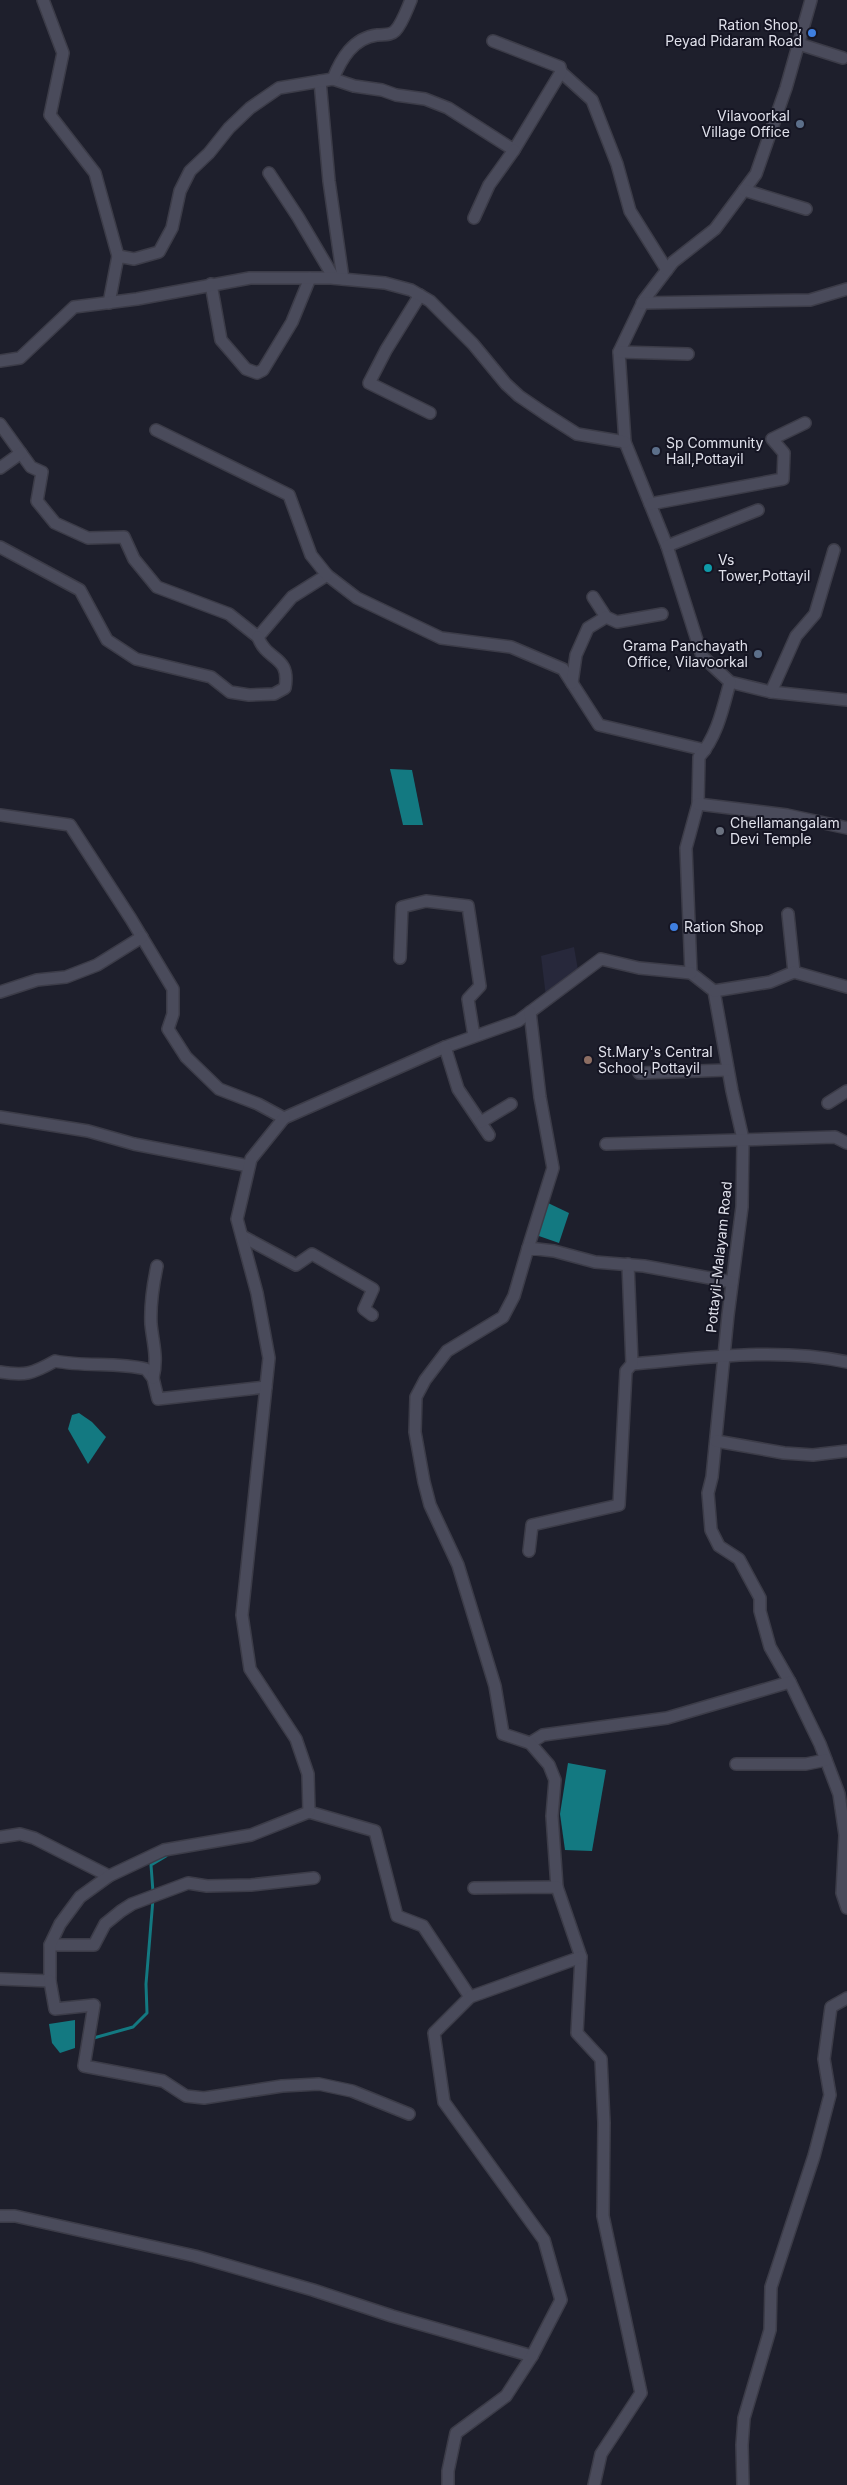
<svg xmlns="http://www.w3.org/2000/svg" width="847" height="2485" font-family="Inter,sans-serif">
<rect width="100%" height="100%" fill="#1e1f2c"/>
<path fill="#27283b" d="M574 947 578 970 546 997 541 956Z"/>
<g fill="#137981">
<path d="M390 769 412 770 423 825H403Z"/>
<path d="M548 1203 569 1213 559 1243 536 1235Z"/>
<path d="M79 1413 92 1422 106 1437 88 1464 68 1429 72 1415Z"/>
<path d="M568 1763 606 1770 592 1851 565 1850 560 1814Z"/>
<path d="M75 2020V2048L60 2053 52 2043 49 2024Z"/>
</g>
<g fill="none" stroke-linecap="round" stroke-linejoin="round">
<g stroke="#137981" stroke-width="3">
<path d="M153 1892 151 1865 166 1856"/>
<path d="M90 2039 133 2027 147 2013 146 1984 153 1899"/>
</g>
<g stroke="#3c3c48" stroke-width="14">
<g id="minor">
<path d="M43 0 63 53 50 115 95 173 118 256"/>
<path d="M811 0 786 88 756 174 715 229 673 262 644 300 619 352 625 442 667 546 702 656 730 682 771 692 847 700"/>
<path d="M799 44 843 58"/>
<path d="M561 72 592 100 617 164 630 211 667 270"/>
<path d="M333 79 354 86 382 90 396 95 425 99 448 108 514 150 561 72 560 67 493 41"/>
<path d="M320 81 329 181 343 279"/>
<path d="M269 173 298 217 334 278"/>
<path d="M744 190 806 209"/>
<path d="M474 218 489 185 514 150"/>
<path d="M211 284 221 340 246 369 257 373 263 370 292 322 310 278"/>
<path d="M420 295 386 350 369 383 430 413"/>
<path d="M109 303 118 256 134 259 159 252 172 228 180 191 190 171 209 153 229 128 250 108 279 88 333 79C341 59 353 38 377 35 383 34 390 36 395 31 402 24 407 9 411 0"/>
<path d="M642 303 810 300 847 289"/>
<path d="M619 352 688 354"/>
<path d="M0 361 20 358 74 307 137 299 250 278H331L385 283 411 290 430 301 473 344 506 384 519 396 544 413 577 434 625 442"/>
<path d="M0 424 31 467 42 472 37 501 55 523 88 538 124 537 134 559 157 587 229 614 258 637 292 597 327 575 357 598 441 638 511 647 563 669 599 725 705 750"/>
<path d="M156 430 289 495 311 555 327 575"/>
<path d="M0 468 21 453"/>
<path d="M650 504 783 479 784 453 772 439 805 423"/>
<path d="M667 546 758 510"/>
<path d="M0 547 80 590 107 640 136 659 211 677 230 692 249 695 274 694 285 688C291 655 267 662 258 637"/>
<path d="M593 597 606 617 617 622 662 614"/>
<path d="M730 682C723 708 717 737 699 757L698 804 686 848 691 973 714 991 732 1091 743 1139 742 1207 728 1315 712 1477 708 1493 711 1530 719 1546 739 1559 760 1598V1611L770 1647 790 1682 820 1744 839 1794 845 1835 842 1893 847 1908"/>
<path d="M572 683 576 655 588 628 606 617"/>
<path d="M771 692 796 636 815 614 834 550"/>
<path d="M698 804 787 815 847 828"/>
<path d="M0 815 70 825 131 919 173 989V1014L168 1029 186 1057 219 1089 258 1104 284 1118 445 1047 518 1021 601 959 639 968 691 973"/>
<path d="M788 914 794 972 847 987"/>
<path d="M400 958 402 907 426 901 468 906 480 986 468 999 474 1036"/>
<path d="M714 991 770 982 794 972"/>
<path d="M0 992 37 980 66 977 97 965 142 937"/>
<path d="M445 1047 458 1089 489 1135"/>
<path d="M639 1073 728 1070"/>
<path d="M828 1103 847 1091"/>
<path d="M0 1117 88 1131 134 1144 249 1166"/>
<path d="M481 1122 511 1104"/>
<path d="M606 1144 835 1137 847 1143"/>
<path d="M242 1236 296 1265 312 1254 373 1289 364 1309 372 1315"/>
<path d="M528 1248 553 1168 540 1097 530 1012"/>
<path d="M632 1364C703 1358 777 1347 847 1362"/>
<path d="M0 1372C25 1376 32 1374 55 1361 85 1367 116 1362 146 1369L153 1378 158 1399 266 1387"/>
<path d="M153 1378C158 1357 153 1344 151 1324 150 1304 153 1285 157 1266"/>
<path d="M716 1441 784 1453 813 1455 847 1451"/>
<path d="M529 1551 532 1525 619 1505 626 1371 632 1364 628 1264"/>
<path d="M530 1743 543 1735 667 1718 790 1682"/>
<path d="M736 1764H806L826 1760"/>
<path d="M309 1812 375 1831 397 1916 423 1926 470 1997"/>
<path d="M0 1837 20 1834 34 1838 109 1876"/>
<path d="M557 1887 552 1816 555 1780 549 1765 530 1743 503 1734 495 1686 458 1565 430 1505 424 1482 415 1432 416 1397 425 1380 447 1351 503 1317 514 1296 528 1248 554 1251 595 1262 644 1266 732 1282"/>
<path d="M474 1888 557 1887 581 1957 577 2033 601 2059 604 2123 603 2216 641 2393 601 2454 594 2485"/>
<path d="M50 1945H94L105 1924 121 1911 132 1904 188 1883 207 1886 251 1885 314 1878"/>
<path d="M0 1979 50 1981V1945L60 1924 80 1897 109 1876 164 1850 251 1835 309 1812 308 1774 296 1739 250 1669 242 1615 269 1358 257 1293 237 1219 251 1159 284 1118"/>
<path d="M50 1981 55 2009 94 2005 84 2066 163 2081 186 2096 204 2098 282 2086 319 2084 352 2091 409 2114"/>
<path d="M0 2216H15L195 2256 313 2290 392 2316 532 2356"/>
<path d="M448 2485V2471L456 2433 506 2396 532 2356 561 2300 544 2240 444 2102 434 2033 470 1997 581 1957"/>
<path d="M743 2485 742 2445 744 2418 770 2330 771 2287 814 2156 830 2095 824 2059 831 2007 847 1998"/>
</g>
</g>
<use href="#minor" stroke="#4a4b5b" stroke-width="11"/>
</g>
<g fill="#3f7fe0" stroke="#151523" stroke-width="2">
<circle cx="812" cy="33" r="5"/>
<circle cx="674" cy="927" r="5"/>
</g>
<g fill="#5c6f8a" stroke="#151523" stroke-width="2">
<circle cx="800" cy="124" r="5"/>
<circle cx="656" cy="451" r="5"/>
<circle cx="758" cy="654" r="5"/>
</g>
<circle fill="#0f9aa8" stroke="#151523" stroke-width="2" cx="708" cy="568" r="5"/>
<circle fill="#6b7280" stroke="#151523" stroke-width="2" cx="720" cy="831" r="5"/>
<circle fill="#8d6e63" stroke="#151523" stroke-width="2" cx="588" cy="1060" r="5"/>
<g text-anchor="middle" stroke-width="4" stroke-linejoin="round" paint-order="stroke">
<g font-size="14" fill="#e0e1eb" stroke="#151523" text-anchor="start">
<text x="802" y="30" text-anchor="end">Ration Shop,<tspan x="802" dy="16">Peyad Pidaram Road</tspan></text>
<text x="790" y="121" text-anchor="end">Vilavoorkal<tspan x="790" dy="16">Village Office</tspan></text>
<text x="666" y="448">Sp Community<tspan x="666" dy="16">Hall,Pottayil</tspan></text>
<text x="718" y="565">Vs<tspan x="718" dy="16">Tower,Pottayil</tspan></text>
<text x="748" y="651" text-anchor="end">Grama Panchayath<tspan x="748" dy="16">Office, Vilavoorkal</tspan></text>
<text x="730" y="828">Chellamangalam<tspan x="730" dy="16">Devi Temple</tspan></text>
<text x="684" y="932">Ration Shop</text>
<text x="598" y="1057">St.Mary's Central<tspan x="598" dy="16">School, Pottayil</tspan></text>
</g>
<g font-size="14" fill="#e0e1eb" stroke="#151523">
<text transform="translate(719 1257) rotate(-84)" y="5">Pottayil-Malayam Road</text>
</g>
</g>
</svg>
